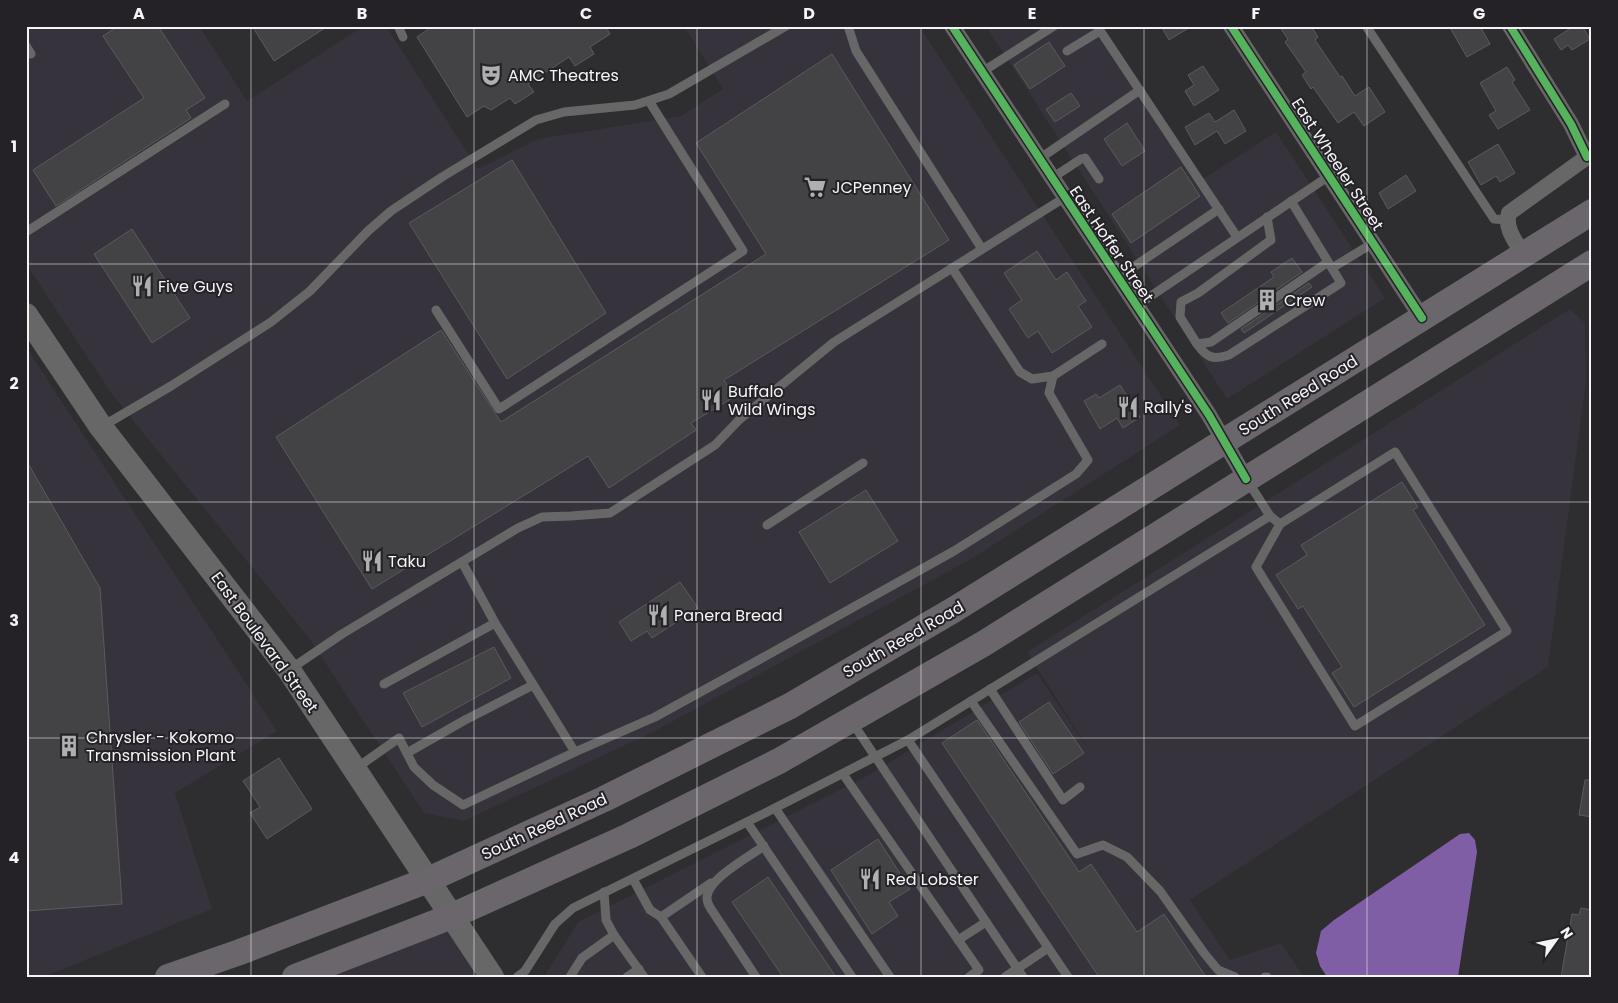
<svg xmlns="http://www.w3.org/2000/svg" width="1618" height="1003" font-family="Poppins,sans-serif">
<rect width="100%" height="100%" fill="#2e2d2f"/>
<g fill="#37333c">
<path d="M26 26H199L247 101 364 26H386L478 169 538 139 681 116 723 89 684 26H919L1180 425 973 558 653 732 464 821 424 813 309 638 111 393 26 264Z"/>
<path d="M986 26H1093L1197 183 1276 132 1385 298 1227 399Z"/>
<path d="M1570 309 1585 323 1586 381 1548 667 1190 900 1230 960 1281 943 1304 977H544L578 922 865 777 1037 673 1093 756 1027 652Z"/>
<path d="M26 347 277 731 175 793 212 909 43 977H26Z"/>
<path d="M452 916 493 977H287Z"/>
</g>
<path fill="#7f5ea5" d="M1469 833 1475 840 1477 852 1458 977H1327L1320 966 1316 953 1321 931 1334 920 1460 834Z"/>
<g fill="#434244" stroke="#5b5a5c">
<path d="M118 26H158L205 98 186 110 191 118 56 206 33 170 144 98 103 36Z"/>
<path d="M252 26H328L274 61Z"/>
<path d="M433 26H605L610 34 590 47 594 54 575 66 569 57 528 84 534 92 515 104 510 98 491 110 484 106 467 117 417 37Z"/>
<path d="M1161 26H1192L1169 40Z"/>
<path d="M1279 26H1311L1318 37 1315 40 1340 77 1342 76 1355 96 1369 87 1385 112 1364 126 1354 112 1338 123 1313 87 1311 89 1302 75 1306 72 1285 42 1288 39Z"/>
<path d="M1449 26H1480L1490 44 1467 57Z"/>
<path d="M1574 26H1582L1590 39 1572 50 1568 45 1561 50 1554 39Z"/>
<path d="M1049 42 1065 66 1030 89 1014 65Z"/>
<path d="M832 54 949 240 724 380 734 397 691 423 696 430 609 488 588 456 372 589 276 437 441 330 501 422 766 254 696 143Z"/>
<path d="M1203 66 1219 90 1194 106 1185 91 1194 85 1188 75Z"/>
<path d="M1507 67 1515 80 1512 82 1530 110 1498 129 1489 115 1496 111 1480 83Z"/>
<path d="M1071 93 1080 106 1055 122 1046 109Z"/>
<path d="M1234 110 1246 131 1225 144 1217 131 1195 145 1185 127 1209 113 1215 122Z"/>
<path d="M1127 123 1145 151 1122 166 1104 139Z"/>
<path d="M1498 144 1515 173 1500 182 1496 176 1481 185 1468 162Z"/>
<path d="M512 160 606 313 507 379 409 223Z"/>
<path d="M1181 167 1200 196 1131 243 1112 214Z"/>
<path d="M1406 175 1416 191 1388 209 1379 193Z"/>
<path d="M132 229 190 318 152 343 94 254Z"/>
<path d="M1037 251 1056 280 1067 272 1086 301 1078 306 1092 327 1052 353 1038 331 1028 338 1009 309 1022 300 1004 273Z"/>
<path d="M1292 258 1302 272 1228 323 1221 313 1274 277 1271 272Z"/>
<path d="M1309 283 1312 287 1244 333 1241 329Z"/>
<path d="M1120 385 1140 417 1123 428 1117 418 1100 429 1084 401 1096 394 1099 398Z"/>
<path d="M26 460 100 588 122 904 26 911Z"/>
<path d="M1402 482 1418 507 1413 510 1485 625 1354 707 1332 673 1342 667 1303 606 1298 609 1276 575 1307 555 1301 545Z"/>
<path d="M866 490 898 541 830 583 799 532Z"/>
<path d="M680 582 698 608 652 638 647 631 631 641 619 622Z"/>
<path d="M494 647 511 678 422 727 403 693Z"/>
<path d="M1049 702 1084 753 1053 774 1019 722Z"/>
<path d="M977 720 1079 872 1091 864 1137 932 1164 914 1206 977H1099L942 743Z"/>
<path d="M279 758 312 809 267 839 250 813 260 807 243 781Z"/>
<path d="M1585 780H1592V817L1579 815Z"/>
<path d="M878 839 910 889 889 902 898 916 872 934 831 870Z"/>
<path d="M768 877 836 977H783L732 902Z"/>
<path d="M1581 908 1592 910V977H1561L1572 914 1579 915Z"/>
</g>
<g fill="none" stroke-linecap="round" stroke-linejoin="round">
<g stroke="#676768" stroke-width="9">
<path d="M398 26 403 37"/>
<path d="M848 26 856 51 982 249"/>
<path d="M1097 26 1237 237"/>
<path d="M1366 26 1494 219 1507 220"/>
<path d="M26 46 31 54"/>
<path d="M1067 51 1100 31"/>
<path d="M982 72 1054 26"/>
<path d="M1039 159 1140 90"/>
<path d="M1052 178 1081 159 1085 158 1099 179"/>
<path d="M1267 217 1271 240 1198 293 1181 302 1180 317 1197 344 1211 342 1328 262"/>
<path d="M26 232 225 104"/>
<path d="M952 268 1020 372 1032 379 1053 376"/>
<path d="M1332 268 1373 243"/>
<path d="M1117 278 1219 209"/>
<path d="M1136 306 1329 176"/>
<path d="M436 310 499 409 743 251 649 101"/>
<path d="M1197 344C1207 358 1213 360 1229 355L1341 283 1291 201"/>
<path d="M101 427 171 386 271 322 310 291 368 231 391 211 442 177 536 120 564 112 635 105 669 94 786 26"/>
<path d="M1270 516 1280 524 1395 452 1507 631 1355 726 1256 567 1280 524"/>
<path d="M767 525 863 463"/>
<path d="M289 670 342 634 518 528 542 517 571 516 610 513 715 445 740 419 834 342 1064 198"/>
<path d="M384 684 495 623"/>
<path d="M990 689 1063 800 1080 787"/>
<path d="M971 701 1077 854 1103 845 1127 857 1160 891 1204 953 1218 970 1235 977"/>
<path d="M852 722 1023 977"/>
<path d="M908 740 1068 977"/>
<path d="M575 752 655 717 755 662 954 551 1076 474 1088 460 1049 393 1053 376 1102 344"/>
<path d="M407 753 465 720 533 685"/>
<path d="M355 769 399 738 414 767 433 785 463 805 575 752 495 623 462 562"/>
<path d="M843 774 979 970 969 977"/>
<path d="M775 808 890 977"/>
<path d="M747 822 852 977"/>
<path d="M633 879 650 910 661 917 702 977"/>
<path d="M604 892 606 920 614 935 644 977"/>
<path d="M661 917 711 883"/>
<path d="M958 940 986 922"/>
<path d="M517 977 525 971 555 924 573 908 775 808 908 740 1270 516 1247 480"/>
<path d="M570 977 582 958 614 935"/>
<path d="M627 977 639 969"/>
<path d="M756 977 711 909C709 906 707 902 707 898 707 879 749 857 764 846"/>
<path d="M1005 977 1048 948"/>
<path d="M1265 977H1267"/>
</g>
<g stroke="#676768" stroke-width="16">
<path d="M952 26 1209 415 1246 479"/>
<path d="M1231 26 1422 318"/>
<path d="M1510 26 1571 124 1587 157"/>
<path d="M1523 254C1516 242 1504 228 1509 213L1587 157 1592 151"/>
</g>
<path stroke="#676768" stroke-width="24" d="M26 315 101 427 289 670 492 977"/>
<g stroke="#6a666c" stroke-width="26">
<path d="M168 977 240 952 428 880 604 799 790 706 955 609 1592 212"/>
<path d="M295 977 452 916 629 836 779 761 983 644 1592 263"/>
</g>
<g stroke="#242226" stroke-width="11">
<g id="cycleway">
<path d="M952 26 1209 415 1246 479"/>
<path d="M1231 26 1422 318"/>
<path d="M1510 26 1571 124 1587 157"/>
</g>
</g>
<use href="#cycleway" stroke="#56b35d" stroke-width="8"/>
</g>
<path fill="none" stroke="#f5f4f7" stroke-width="1" stroke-opacity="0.55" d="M251 26V977M474 26V977M697 26V977M921 26V977M1144 26V977M1367 26V977M26 264H1592M26 502H1592M26 738H1592"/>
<defs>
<g id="theatre-bare" transform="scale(1.725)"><path d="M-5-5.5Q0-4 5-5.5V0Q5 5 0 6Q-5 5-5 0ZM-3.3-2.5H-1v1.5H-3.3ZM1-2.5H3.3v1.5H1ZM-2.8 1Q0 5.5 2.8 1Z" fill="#afaeb1" stroke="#242226" stroke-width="2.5" paint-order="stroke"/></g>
<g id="supermarket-bare" transform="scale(1.725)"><path d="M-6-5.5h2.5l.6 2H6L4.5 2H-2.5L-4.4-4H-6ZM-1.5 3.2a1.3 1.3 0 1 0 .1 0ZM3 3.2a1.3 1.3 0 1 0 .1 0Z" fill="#afaeb1" stroke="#242226" stroke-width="2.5" paint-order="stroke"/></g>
<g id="restaurant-bare" transform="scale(1.725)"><path d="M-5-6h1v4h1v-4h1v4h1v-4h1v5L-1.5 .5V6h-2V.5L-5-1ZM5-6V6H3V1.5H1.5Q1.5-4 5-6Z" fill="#afaeb1" stroke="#242226" stroke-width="2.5" paint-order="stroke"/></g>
<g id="building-bare" transform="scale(1.725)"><path d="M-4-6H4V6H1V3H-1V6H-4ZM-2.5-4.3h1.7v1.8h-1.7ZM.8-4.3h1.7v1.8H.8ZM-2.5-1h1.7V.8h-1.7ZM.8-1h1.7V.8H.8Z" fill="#afaeb1" stroke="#242226" stroke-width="2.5" paint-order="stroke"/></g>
</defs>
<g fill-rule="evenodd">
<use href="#theatre-bare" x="491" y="75"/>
<use href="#supermarket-bare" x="815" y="187"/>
<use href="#restaurant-bare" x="142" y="286"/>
<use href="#building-bare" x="1267" y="300"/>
<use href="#restaurant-bare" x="711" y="400"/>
<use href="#restaurant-bare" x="1128" y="407"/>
<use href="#restaurant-bare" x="372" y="561"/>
<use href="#restaurant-bare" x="658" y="615"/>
<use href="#building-bare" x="69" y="746"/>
<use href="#restaurant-bare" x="870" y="879"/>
</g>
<g text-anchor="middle" stroke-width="4" stroke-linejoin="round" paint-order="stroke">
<g font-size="16" fill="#f5f4f7" stroke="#242226" text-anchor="start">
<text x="508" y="81">AMC Theatres</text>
<text x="832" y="193">JCPenney</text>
<text x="158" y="292">Five Guys</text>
<text x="1284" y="306">Crew</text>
<text x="728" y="397">Buffalo<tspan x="728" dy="18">Wild Wings</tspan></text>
<text x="1144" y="413">Rally's</text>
<text x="388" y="567">Taku</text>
<text x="674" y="621">Panera Bread</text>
<text x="86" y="743">Chrysler - Kokomo<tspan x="86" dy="18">Transmission Plant</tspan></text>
<text x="886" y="885">Red Lobster</text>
</g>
<g font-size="16" fill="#f5f4f7" stroke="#242226">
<text transform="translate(1338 164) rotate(57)" y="6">East Wheeler Street</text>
<text transform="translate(1112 244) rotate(56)" y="6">East Hoffer Street</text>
<text transform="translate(1298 395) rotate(-32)" y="6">South Reed Road</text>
<text transform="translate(903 639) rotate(-30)" y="6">South Reed Road</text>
<text transform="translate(265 642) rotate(54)" y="6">East Boulevard Street</text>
<text transform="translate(544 826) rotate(-25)" y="6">South Reed Road</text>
</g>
</g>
<rect width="1618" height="1003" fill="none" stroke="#242226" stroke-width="55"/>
<g transform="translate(1556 940) rotate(57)" stroke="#242226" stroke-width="4" paint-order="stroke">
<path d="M0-4L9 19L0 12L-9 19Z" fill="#f5f4f7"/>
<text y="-8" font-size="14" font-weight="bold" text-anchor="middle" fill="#f5f4f7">N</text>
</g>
<rect x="28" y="28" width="1562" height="948" fill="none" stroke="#f5f4f7" stroke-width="2"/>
<g font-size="16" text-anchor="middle" font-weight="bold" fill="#f5f4f7">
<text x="139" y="19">A</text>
<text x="362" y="19">B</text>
<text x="586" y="19">C</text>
<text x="809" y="19">D</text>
<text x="1032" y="19">E</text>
<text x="1256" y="19">F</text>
<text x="1479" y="19">G</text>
<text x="14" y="152">1</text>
<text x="14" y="389">2</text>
<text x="14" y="626">3</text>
<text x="14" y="863">4</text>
</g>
</svg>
